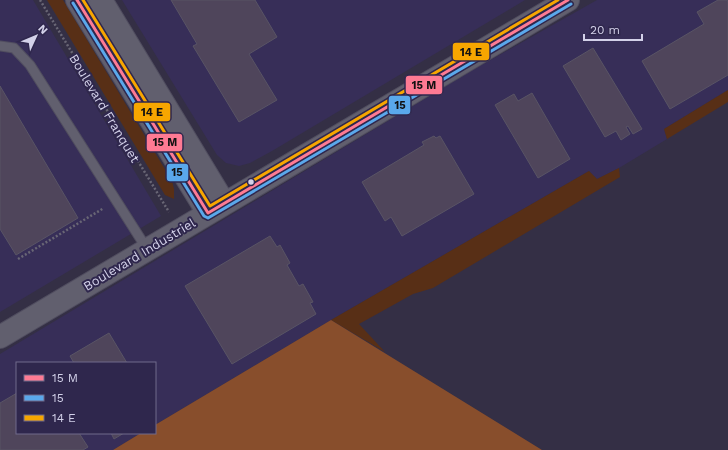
<svg xmlns="http://www.w3.org/2000/svg" width="728" height="450" font-family="'Work Sans',sans-serif">
<rect width="100%" height="100%" fill="#342f45"/>
<g fill="#372e58">
<path d="M0 0H33L161 216 0 312Z"/>
<path d="M122 0H525L272 151 250 163 239 166 226 163 217 155Z"/>
<path d="M597 0H728V90L664 129 667 139 619 168 597 179 589 171 331 320 155 425V363H17V433H141L113 450H0V354L471 71Z"/>
</g>
<g fill="#582f16">
<path d="M47 0H63L172 181 174 189V199L165 195Z"/>
<path d="M728 90V102L667 139 664 129Z"/>
<path d="M619 168 620 177 433 288 413 294 359 324 385 352 331 320 589 171 597 179Z"/>
</g>
<path fill="#884e2c" d="M331 320 542 450H113L141 433H155V425Z"/>
<g fill="#4f455b" stroke="#595465">
<path d="M171 0H255L277 37 249 54 277 100 239 122 193 46 197 44Z"/>
<path d="M718 0H727L728 2V75L670 109 642 61 704 24 697 12Z"/>
<path d="M593 48 642 129 633 134 628 126 626 127 630 134 621 140 616 131 605 137 563 66Z"/>
<path d="M0 86 78 218 16 255 0 229Z"/>
<path d="M532 93 570 159 538 178 495 105 514 94 518 101Z"/>
<path d="M434 136 436 138 440 136 474 194 402 236 391 217 385 221 362 182 424 145 422 142Z"/>
<path d="M270 236 277 247 280 245 290 263 287 265 299 286 303 284 313 302 310 303 316 314 232 364 185 286Z"/>
<path d="M109 333 127 363H74L70 356Z"/>
<path d="M17 393V433H79L88 447 83 450H0V403Z"/>
<path d="M111 433H124L114 439Z"/>
</g>
<g fill="none" stroke-linecap="round" stroke-linejoin="round">
<g stroke="#504d5f" stroke-width="11">
<path id="lane" d="M0 46 14 48 30 65 147 249"/>
</g>
<g stroke="#504d5f" stroke-width="24">
<g id="secondary">
<path d="M77 0 208 213"/>
<path d="M101 0 224 203"/>
<path d="M0 337 568 0"/>
</g>
</g>
<g stroke="#696675" stroke-width="2.5" stroke-dasharray="2 2" stroke-linecap="butt">
<path d="M40 0 169 212"/>
<path d="M18 259 104 208"/>
</g>
<use href="#lane" stroke="#615f6e" stroke-width="9"/>
<use href="#secondary" stroke="#615f6e" stroke-width="22"/>
<g stroke="#2f274d" stroke-width="6">
<path id="bus-1" d="M77 0 208 213 568 0"/>
</g>
<g stroke="#2f274d" stroke-width="6">
<path id="bus-2" d="M73 3 204 216 208 218 571 4"/>
</g>
<g stroke="#2f274d" stroke-width="6">
<path id="bus-3" d="M83 0 210 206 558 0"/>
</g>
<use href="#bus-1" stroke="#fe7a93" stroke-width="3"/>
<use href="#bus-2" stroke="#5aa8eb" stroke-width="3"/>
<use href="#bus-3" stroke="#f7a600" stroke-width="3"/>
</g>
<circle fill="#d3d1e9" stroke="#2f274d" stroke-width="1.5" cx="251" cy="182" r="3.5"/>
<g text-anchor="middle" stroke-width="4" stroke-linejoin="round" paint-order="stroke">
<g font-size="13" fill="#d3d1e9" stroke="#2f274d">
<text transform="translate(105 108) rotate(59)" y="5">Boulevard Franquet</text>
<text transform="translate(139 254) rotate(-31)" y="5">Boulevard Industriel</text>
</g>
</g>
<g stroke="#2f274d" stroke-width="1.5">
<rect x="452" y="42" width="38" height="19" rx="4" fill="#f7a600"/>
<rect x="405" y="75" width="38" height="20" rx="4" fill="#fe7a93"/>
<rect x="388" y="95" width="23" height="20" rx="4" fill="#5aa8eb"/>
<rect x="133" y="102" width="38" height="20" rx="4" fill="#f7a600"/>
<rect x="146" y="133" width="37" height="19" rx="4" fill="#fe7a93"/>
<rect x="166" y="163" width="23" height="19" rx="4" fill="#5aa8eb"/>
</g>
<g font-size="11" text-anchor="middle" font-weight="bold" fill="#111">
<text x="471" y="56">14 E</text>
<text x="424" y="89">15 M</text>
<text x="400" y="109">15</text>
<text x="152" y="116">14 E</text>
<text x="165" y="146">15 M</text>
<text x="177" y="176">15</text>
</g>
<rect x="16" y="362" width="140" height="72" fill="#2f274d" stroke="#716b8b"/>
<rect x="24" y="375" width="20" height="6" fill="#fe7a93" stroke="#716b8b"/>
<text x="52" y="382" font-size="12" fill="#d3d1e9">15 M</text>
<rect x="24" y="395" width="20" height="6" fill="#5aa8eb" stroke="#716b8b"/>
<text x="52" y="402" font-size="12" fill="#d3d1e9">15</text>
<rect x="24" y="415" width="20" height="6" fill="#f7a600" stroke="#716b8b"/>
<text x="52" y="422" font-size="12" fill="#d3d1e9">14 E</text>
<g transform="translate(36 36) rotate(46)" stroke="#2f274d" stroke-width="3" paint-order="stroke">
<path d="M0-3L7 15L0 10L-7 15Z" fill="#d3d1e9"/>
<text y="-6" font-size="11" font-weight="bold" text-anchor="middle" fill="#d3d1e9">N</text>
</g>
<path d="M584 34v6h58v-6" fill="none" stroke="#d3d1e9" stroke-width="2"/>
<text x="590" y="34" font-size="12" fill="#d3d1e9" stroke="#2f274d" stroke-width="3" paint-order="stroke">20 m</text>
</svg>
